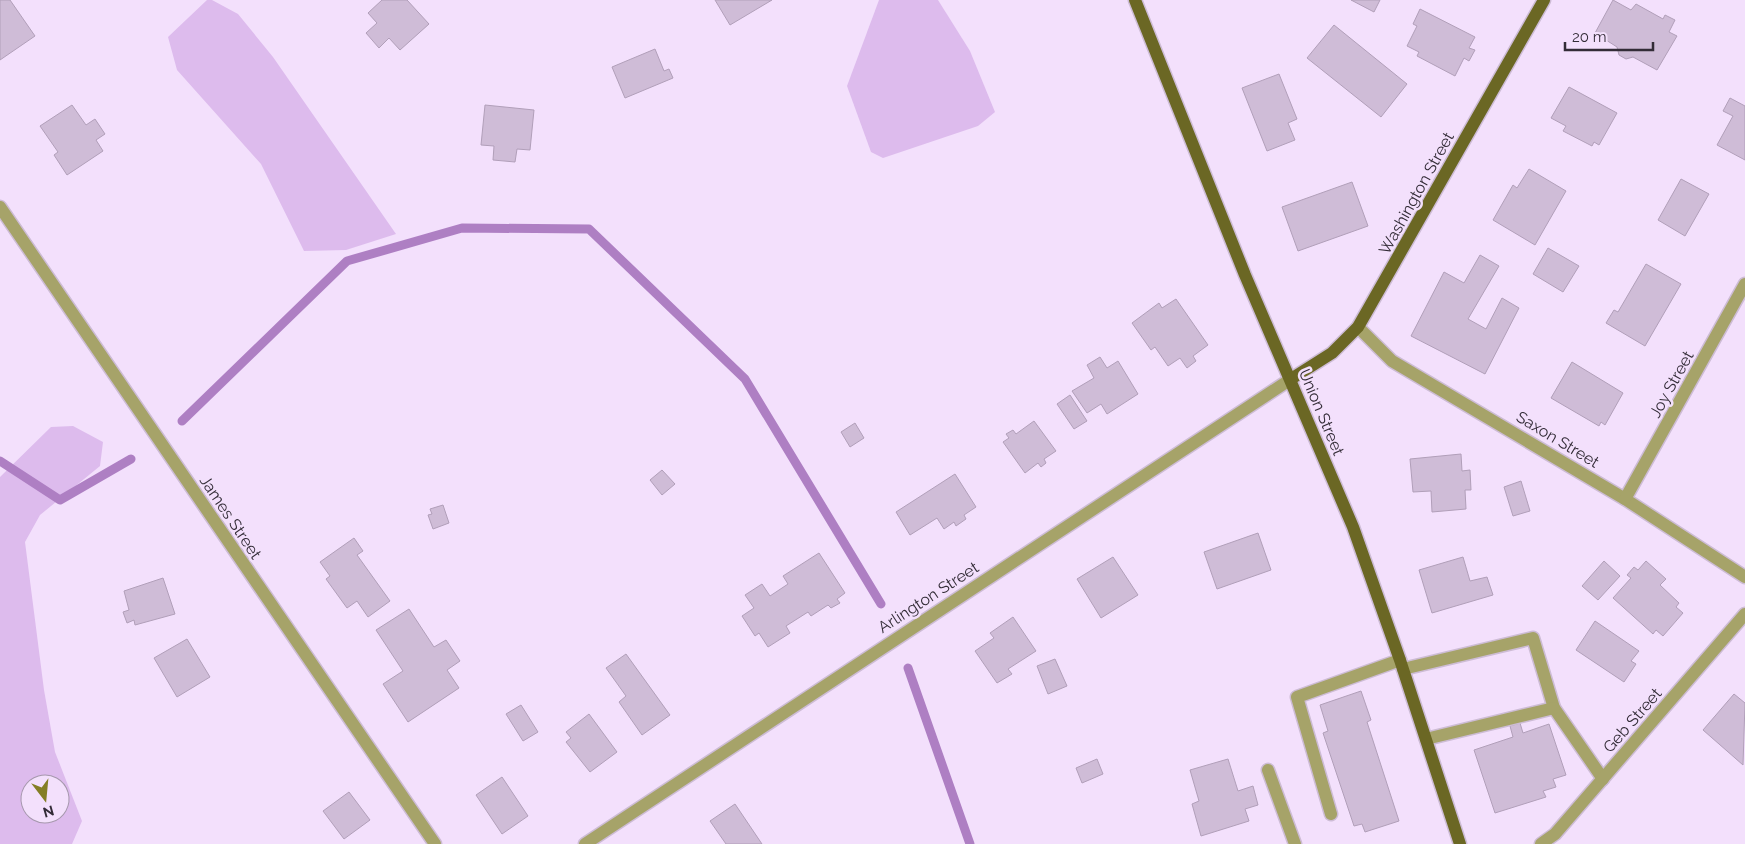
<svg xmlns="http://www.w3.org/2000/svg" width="1745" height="844" font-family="Raleway,sans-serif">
<rect width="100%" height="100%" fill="#f3e0fc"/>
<g fill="#ddbbed" fill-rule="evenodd">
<path d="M207 0H212L238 14 273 57 396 234 346 250 304 251 261 164 177 70 168 37Z"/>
<path d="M879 0H938L970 51 995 112 978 126 883 158 871 152 847 86Z"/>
<path d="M73 426 103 442 100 466 40 515 25 542 44 690 55 752 82 821 72 844H0V477L51 427ZM30 784H60V814H30Z"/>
</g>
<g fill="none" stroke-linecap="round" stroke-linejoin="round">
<g stroke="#ae7fc3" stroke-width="9">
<path d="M182 421 347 261 462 228 589 229 745 379 881 604"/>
<path d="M0 461 60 500 131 459"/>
<path d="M908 668 970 844"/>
</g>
</g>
<g fill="#cfbcd7" stroke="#b19fb9">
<path d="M0 0H10L35 36 0 60Z"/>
<path d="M382 0H407L429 24 400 50 389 38 379 48 366 33 377 23 368 13Z"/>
<path d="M715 0H772L730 25Z"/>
<path d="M1351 0H1380L1374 12Z"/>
<path d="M1613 0 1631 10 1636 4 1663 19 1665 15 1675 20 1669 32 1677 36 1657 70 1633 57 1626 59 1619 55 1617 47 1595 33Z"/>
<path d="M1420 9 1475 37 1469 48 1475 50 1469 61 1464 58 1455 76 1417 56 1419 52 1407 46 1417 26 1413 24Z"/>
<path d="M1334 25 1407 84 1381 117 1307 58Z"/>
<path d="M655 49 664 71 669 69 673 78 625 98 612 67Z"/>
<path d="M1279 74 1297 119 1288 123 1295 140 1267 151 1242 88Z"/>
<path d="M1569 87 1617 113 1599 145 1594 142 1592 146 1563 131 1566 126 1551 118Z"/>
<path d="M1730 98 1745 106V160L1717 145 1733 116 1723 111Z"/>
<path d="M72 105 86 125 95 119 105 134 96 140 103 151 67 175 54 155 58 152 40 126Z"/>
<path d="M485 105 534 110 530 150 517 149 515 162 493 160 494 146 481 145Z"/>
<path d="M1529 169 1566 191 1535 245 1493 220 1513 185 1517 188Z"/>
<path d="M1681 179 1709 194 1685 236 1658 220Z"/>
<path d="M1352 182 1368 226 1298 251 1282 207Z"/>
<path d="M1548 248 1579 266 1563 292 1533 274Z"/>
<path d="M1480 255 1499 266 1468 319 1486 329 1502 298 1519 308 1485 374 1411 336 1444 272 1464 283Z"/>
<path d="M1646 264 1681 284 1645 346 1606 323 1614 310 1618 312Z"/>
<path d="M1176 299 1208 345 1193 356 1196 361 1187 368 1180 358 1168 366 1155 347 1151 350 1132 323 1159 303 1162 308Z"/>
<path d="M1100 357 1107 368 1118 361 1138 394 1107 414 1101 404 1087 413 1072 391 1094 378 1087 365Z"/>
<path d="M1572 362 1623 393 1605 425 1601 422 1599 426 1551 398Z"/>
<path d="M1070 395 1087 421 1074 429 1057 404Z"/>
<path d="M1034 421 1056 451 1044 459 1046 463 1041 467 1038 463 1025 473 1003 442 1009 438 1006 434 1013 430 1016 434Z"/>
<path d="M855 423 864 438 850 447 841 432Z"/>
<path d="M1461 454 1462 471 1470 470 1471 490H1465L1466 509 1432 512 1431 491 1413 492 1410 459Z"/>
<path d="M662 470 675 484 662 495 650 480Z"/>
<path d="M955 474 976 507 964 515 966 519 956 526 954 522 944 529 937 518 910 535 896 512Z"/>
<path d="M1521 481 1530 511 1513 516 1504 487Z"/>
<path d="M443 505 449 523 433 529 428 515 432 514 430 509Z"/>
<path d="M1258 533 1271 570 1217 589 1204 552Z"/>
<path d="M354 538 363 551 357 555 390 601 368 617 357 601 347 608 326 579 330 576 320 562Z"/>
<path d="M819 553 845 593 837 599 840 603 831 608 828 605 811 616 808 612 786 626 790 633 768 647 759 633 755 636 742 616 754 608 745 595 762 584 770 596 788 584 783 576Z"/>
<path d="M1113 557 1138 595 1101 618 1077 579Z"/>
<path d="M1463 557 1470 581 1487 577 1493 595 1432 613 1419 570Z"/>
<path d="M1604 561 1620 576 1598 600 1582 586Z"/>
<path d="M1646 561 1666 579 1660 585 1679 603 1676 607 1683 613 1663 636 1656 630 1653 634 1613 598 1631 578 1627 575 1634 567 1638 570Z"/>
<path d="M163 578 175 614 135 625 134 620 127 623 123 612 129 610 124 591Z"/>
<path d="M409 609 434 647 446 640 460 661 447 670 459 688 408 722 383 684 403 671 376 630Z"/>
<path d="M1013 617 1036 651 1008 669 1012 674 997 683 975 651 994 638 990 633Z"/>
<path d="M1595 621 1639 651 1631 661 1636 664 1624 682 1576 650Z"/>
<path d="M187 639 210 677 177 697 154 658Z"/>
<path d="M626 654 670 715 642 735 619 702 626 696 606 668Z"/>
<path d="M1055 659 1067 686 1048 694 1037 666Z"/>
<path d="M1361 691 1371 720 1367 722 1399 821 1365 832 1362 824 1354 826 1323 733 1328 731 1320 705Z"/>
<path d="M1734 694 1745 703 1743 765 1703 730Z"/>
<path d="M521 705 538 732 523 741 506 714Z"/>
<path d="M589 714 617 752 590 772 566 742 571 738 566 732Z"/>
<path d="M1520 723 1523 733 1549 724 1566 775 1553 779 1556 787 1543 791 1546 797 1495 813 1474 750 1513 737 1510 726Z"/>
<path d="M1097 759 1103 774 1082 783 1076 768Z"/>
<path d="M1228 759 1238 791 1253 786 1258 805 1245 809 1249 821 1201 836 1192 804 1199 801 1190 770Z"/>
<path d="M502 777 528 816 502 834 476 795Z"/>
<path d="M349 792 370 820 344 839 323 811Z"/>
<path d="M735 804 762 844H726L710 821Z"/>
</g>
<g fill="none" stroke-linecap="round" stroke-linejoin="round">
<g stroke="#cdbcd5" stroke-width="15">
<g id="minor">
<path d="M0 207 435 844"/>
<path d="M1358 327 1392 361 1625 499 1745 577"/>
<path d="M1625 499 1745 284"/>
<path d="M1403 669 1533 638 1554 708 1603 779"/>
<path d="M1426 739 1554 708"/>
<path d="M1268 770 1295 844"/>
<path d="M1331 814 1297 697 1400 660"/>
<path d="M585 844 1291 379"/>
<path d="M1541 844 1555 834 1745 614"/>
</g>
</g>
<g stroke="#cdbcd5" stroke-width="15">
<g id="major">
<path d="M1135 0 1245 275 1353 527 1400 660 1460 844"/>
<path d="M1291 379 1332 353 1358 327 1544 0"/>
</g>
</g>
<use href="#minor" stroke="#a6a369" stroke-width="12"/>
<use href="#major" stroke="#6b6724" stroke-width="12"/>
</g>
<g text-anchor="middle" stroke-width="5" stroke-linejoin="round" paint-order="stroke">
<g font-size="16" fill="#332c37" stroke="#f3e0fc">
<text transform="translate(1416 193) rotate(-61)" y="6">Washington Street</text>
<text transform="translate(1671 384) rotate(-61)" y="6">Joy Street</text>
<text transform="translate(1322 412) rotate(67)" y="6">Union Street</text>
<text transform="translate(1558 439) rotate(31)" y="6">Saxon Street</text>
<text transform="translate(231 517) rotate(56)" y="6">James Street</text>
<text transform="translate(928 597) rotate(-33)" y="6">Arlington Street</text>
<text transform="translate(1632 720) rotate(-49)" y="6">Geb Street</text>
</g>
</g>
<g transform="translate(45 799) rotate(164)"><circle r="24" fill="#f3e0fc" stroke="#a698ad"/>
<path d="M0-4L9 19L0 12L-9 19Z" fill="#847e25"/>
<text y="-8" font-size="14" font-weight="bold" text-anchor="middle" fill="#332c37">N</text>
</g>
<path d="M1565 42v8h88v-8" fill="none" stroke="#332c37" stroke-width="2.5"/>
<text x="1572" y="42" font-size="15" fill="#332c37" stroke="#f3e0fc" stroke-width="4" paint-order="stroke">20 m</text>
</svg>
